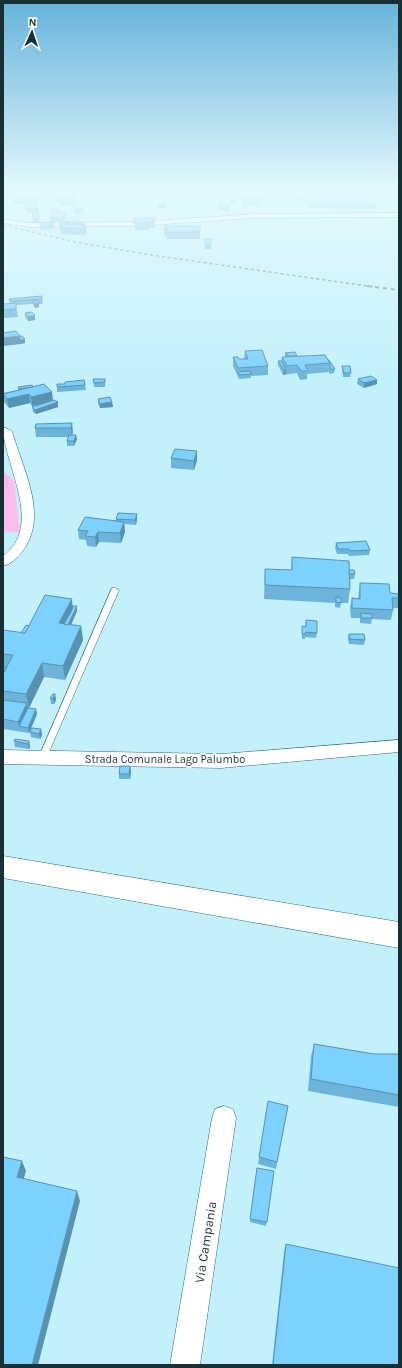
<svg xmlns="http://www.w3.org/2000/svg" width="402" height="1368" font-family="Karla,sans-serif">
<rect width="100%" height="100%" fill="#c2f1fb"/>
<g fill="#fbbdef">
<path d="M251 190H287L284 200H257L250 192Z"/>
<path d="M3 470 14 481 20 533 3 531Z"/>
</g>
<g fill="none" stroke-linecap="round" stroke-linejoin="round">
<g stroke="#306975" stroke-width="1">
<path id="service" d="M112 588H115L119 590 46 759 45 761H39L38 759Z"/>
</g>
<g stroke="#306975" stroke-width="1">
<g id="minor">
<path d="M399 213V217L254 218 138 226 29 227 3 223V219L29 223 138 222 254 214Z"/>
<path d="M3 427 12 431C22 468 50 516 22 552 17 558 11 564 3 566V556C45 526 3 463 3 427Z"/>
<path d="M399 740V752L221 768 3 764V750L221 754Z"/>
<path d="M224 1106 233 1109 236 1118 200 1365H170L212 1118 215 1109Z"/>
</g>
</g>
<g stroke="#306975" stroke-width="1">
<path id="secondary" d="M3 856 399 922V948L3 878Z"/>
</g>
<use href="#service" fill="#fff" fill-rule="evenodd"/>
<use href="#minor" fill="#fff" fill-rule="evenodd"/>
<use href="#secondary" fill="#fff" fill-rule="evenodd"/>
<path stroke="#6b8e96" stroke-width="1.5" stroke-dasharray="3 3" stroke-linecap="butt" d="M3 225 75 242 158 256 374 287"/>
<path stroke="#6b8e96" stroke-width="2" stroke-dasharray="4 4" stroke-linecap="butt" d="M367 286 399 290"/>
</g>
<g fill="#6cb4da">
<path d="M59 190H66V194L75 200 74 206H61L60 201 54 202 60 195Z"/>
<path d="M286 190 377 206V209L308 208 309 204 311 198H308L307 202 291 201V197H285Z"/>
<path d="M10 196 18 198 37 197 39 223H33V216L31 214 30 212 28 213 25 209 24 205H31V203L16 204 12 202Z"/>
<path d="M241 196 261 199V206L250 205V206L244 207 241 203Z"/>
<path d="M229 198 237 200V204H231L228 201Z"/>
<path d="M218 204 230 207V211H220L218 207Z"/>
<path d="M74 208H83V214L75 215Z"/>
<path d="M58 209V212H65V215L64 221 51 222V218Z"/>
<path d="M155 218V228H150V230H135L134 223Z"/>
<path d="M53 222V229L41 230 40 223Z"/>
<path d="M84 222V225H85L86 232 85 235 61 234 60 228H59V224Z"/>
<path d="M200 226V239H167V236H164V229Z"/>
<rect x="205" y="239" width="6" height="10"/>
<path d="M42 296 43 304H39V307L35 308 33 304 16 305 18 317 3 318V304H10L9 299Z"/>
<path d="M25 313 35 320 28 321 25 317Z"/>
<path d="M245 351 268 366V375L251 376V378L239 379 233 366V357L239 359H244Z"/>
<path d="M285 353 297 356 325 355 335 369 334 373 329 374V372L307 374V379L300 380 297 373 283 375 278 365V361H281L282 357H285Z"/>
<path d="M342 366 351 373 350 377H343L342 370Z"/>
<path d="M93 379H105V387H94Z"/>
<path d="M358 379 377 380V384L364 388 357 384Z"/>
<path d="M85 385 86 390 57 392V387Z"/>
<path d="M18 387H33L53 401 58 407 36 414 33 412 32 407 48 402 32 406 30 403 9 408 4 402 3 393 18 390Z"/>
<path d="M98 399 112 402 113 407 100 408 98 404Z"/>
<path d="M72 423V435L77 439 74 446H67V441L68 437H36L35 428Z"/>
<path d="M197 451V460L194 470 171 468V458Z"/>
<path d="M137 514V519L136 525 124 524 125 532 121 543 99 542 96 547 87 546 86 540 79 539 78 530 116 521V519Z"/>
<path d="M336 543 370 550 369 555 349 556 348 554H337L335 548Z"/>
<path d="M292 557 349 570 355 574 354 579H350V589L348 603H341L340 608 335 607V603L264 599 265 569 291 570Z"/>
<path d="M360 583 390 593 399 594V608H393V610L391 620 372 619 371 624 360 623V618H351L350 608 352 598 358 599Z"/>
<path d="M72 599V606H77V611L71 625 81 626 83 640 65 680 44 677 29 708 36 709 37 714 29 733 3 729V630L21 633 29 626Z"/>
<path d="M306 620 317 633 316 638 305 637V639H302V626L305 627Z"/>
<path d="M349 634 365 640 364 645 349 644 348 639Z"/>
<path d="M55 694 56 700 54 704H51L50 698Z"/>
<path d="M41 729 42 735 40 739 31 737 30 732Z"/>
<path d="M14 741H29L30 747 29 749 15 747Z"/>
<path d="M130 766 131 772 130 779H119V774Z"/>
<path d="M314 1044 374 1054H399V1107L308 1091 311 1056Z"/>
<path d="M288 1106 276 1169 258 1164 259 1157Z"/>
<path d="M257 1168 274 1171 266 1226 250 1222Z"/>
<path d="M286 1244 399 1365H272L284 1252Z"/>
</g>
<g fill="#5892b2">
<path d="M74 194 75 200 74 206Z"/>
<path d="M62 197 60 201 54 202V198Z"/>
<path d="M37 199 39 223 38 211H30V212L28 213 27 209 37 203 16 204V201Z"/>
<path d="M166 204V208L158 209V205Z"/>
<path d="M65 212V215L64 221 63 218Z"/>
<path d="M85 225 86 232 85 235 84 228Z"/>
<path d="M39 303V307L35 308 34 304Z"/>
<path d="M35 315V320L28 321V317Z"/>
<path d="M20 336 21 344 3 346V338Z"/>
<path d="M25 339V343L21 344 20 340Z"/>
<path d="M284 370H286V374L283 375Z"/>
<path d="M377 380V384L364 388V383Z"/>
<path d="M52 392 53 401 32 406 31 397Z"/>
<path d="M29 394 30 403 9 408 7 399Z"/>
<path d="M58 402V407L36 414 35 410Z"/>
<path d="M112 402 113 407 100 408V404Z"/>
<path d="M72 423 73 432 72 437 71 428Z"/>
<path d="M76 435 77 439 74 446V441Z"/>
<path d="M197 451V460L194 470V461Z"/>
<path d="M137 514V519L136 525 135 520Z"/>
<path d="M124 522 125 532 121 543 120 533Z"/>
<path d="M98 532 99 542 96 547 95 537Z"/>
<path d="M72 599 73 613 63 633 59 623Z"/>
<path d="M77 606V611L65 638 64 633Z"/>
<path d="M81 626 83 640 65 680 63 666Z"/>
<path d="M42 663 44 677 29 708 26 694Z"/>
<path d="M55 694 56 700 54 704 53 699Z"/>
<path d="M27 703 29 713 19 726 18 722Z"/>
<path d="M36 709 37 714 29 733 28 728Z"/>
<path d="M41 729 42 735 40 739 39 734Z"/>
<path d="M29 741 30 747 29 749 28 744Z"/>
<path d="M130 766 131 772 130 779 129 774Z"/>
<path d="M22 1161 26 1171 21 1187 17 1177Z"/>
<path d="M77 1191 80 1201 38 1365H32Z"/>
</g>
<g fill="#7dd1fe" stroke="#5892b2">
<path d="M59 190H66V191L60 192Z"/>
<path d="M286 190H327L360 196 377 206 309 204 312 195 308 194 307 198H291L292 194H285Z"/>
<path d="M61 194H74V199L60 200Z"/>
<path d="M17 195 18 198 37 197V199L16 201 11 199 10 196Z"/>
<path d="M55 195H61V197L54 198Z"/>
<path d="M258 195 261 199H249L250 200H244L241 196Z"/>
<path d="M235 197 237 200 231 201 229 198Z"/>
<path d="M32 202H37V208L27 209 24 205H31Z"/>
<path d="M158 203H166V204L158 205Z"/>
<path d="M225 203 230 207H220L218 204Z"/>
<rect x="74" y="208" width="9" height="3"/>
<path d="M52 209H58L57 212H65L63 218H51Z"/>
<path d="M38 210V220H33V213L30 211Z"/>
<path d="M135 218H155V221H150V223H134Z"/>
<path d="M53 222V226H41L40 223Z"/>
<path d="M60 222H69L65 224H59Z"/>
<path d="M69 222H74L72 225H85L84 228H60Z"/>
<path d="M74 222H84L83 224H74Z"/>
<path d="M164 226H200V232H167L168 229H164Z"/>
<rect x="205" y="239" width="6" height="6"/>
<path d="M42 296V299L10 301 9 299Z"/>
<path d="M33 301H38L39 303 34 304Z"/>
<path d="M16 303V309L3 310V304Z"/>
<path d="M32 312 35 315 28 317 25 313Z"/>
<path d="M16 331 20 336 3 338V333Z"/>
<path d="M19 336H22L25 339 20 340V336Z"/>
<path d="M262 350 268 366 238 368 233 357H238L239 359H248L245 351Z"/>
<path d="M295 352 297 356H289L285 353Z"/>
<path d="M325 355 330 363 305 365 308 371H301L297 365 287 366 282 357Z"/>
<path d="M328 360H329L335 369H330V363Z"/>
<path d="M278 361H281L286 370H284Z"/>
<path d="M342 366H350L351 373H344Z"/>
<path d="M250 371 251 374 239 375 238 372Z"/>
<path d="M371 376 377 380 364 383 358 379Z"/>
<path d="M93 379H105V382L94 383Z"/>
<path d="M84 380 85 385 57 387V384H65V382Z"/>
<path d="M44 384 52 392 31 397 29 394 7 399 3 394Z"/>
<path d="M32 385 33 387 19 389 18 387Z"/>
<path d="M110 397 112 402 100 404 98 399Z"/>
<path d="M54 400 58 402 35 410 32 407Z"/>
<path d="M72 423 71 428H35L36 424Z"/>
<path d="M69 435H76L74 441H67Z"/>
<path d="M175 449 197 451 194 461 171 458Z"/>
<path d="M118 513 137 514 135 520 116 519Z"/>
<path d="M85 517 124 522 120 533 98 532 95 537 85 536 88 531 78 530Z"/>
<path d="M366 541 370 550 350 551 349 549H338L336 543Z"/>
<path d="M292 557 349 561 350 589 265 585V569L292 570Z"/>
<path d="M349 570H354L355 574H349Z"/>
<path d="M360 583 389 584 390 593 399 594V598H392L393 610 352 608V598L360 599Z"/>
<path d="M45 595 72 599 59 623 81 626 63 666 42 663 26 694 3 691V674L13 655 3 654V630L25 633Z"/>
<path d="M336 597 341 598V603L336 602Z"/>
<path d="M72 606H77L68 625 64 624 73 608Z"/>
<path d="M361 613 372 614V618H361Z"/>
<path d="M306 620 317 621V633L306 632 305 634H302V626L306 627Z"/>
<path d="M26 625 29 626 25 633H21Z"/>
<path d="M349 634H364L365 640 349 639Z"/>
<path d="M3 667 6 668 3 674Z"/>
<path d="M53 694H55L53 699 50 698Z"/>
<path d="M3 700 27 703 18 722 3 719Z"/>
<path d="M28 708 36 709 28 728 19 726Z"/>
<path d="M32 728 41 729 39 734 30 732Z"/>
<path d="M15 739 29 741 28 744 14 741Z"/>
<path d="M120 766H130L129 774H119Z"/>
<path d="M314 1044 374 1054H399V1095L311 1079Z"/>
<path d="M268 1101 288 1106 277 1162 259 1157Z"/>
<path d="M3 1157 22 1161 17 1177 77 1191 32 1365H3Z"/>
<path d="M257 1168 274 1171 267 1222 250 1219Z"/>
<path d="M286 1244 399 1268V1365H273Z"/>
</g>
<linearGradient id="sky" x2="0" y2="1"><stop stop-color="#66b3db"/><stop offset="0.5" stop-color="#e4f9fd"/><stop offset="1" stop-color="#e4f9fd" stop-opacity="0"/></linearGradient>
<rect width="402" height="382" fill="url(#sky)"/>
<g text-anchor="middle" stroke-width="4" stroke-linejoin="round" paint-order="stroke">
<g font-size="11" fill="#183035" stroke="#fff">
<text x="165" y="763">Strada Comunale Lago Palumbo</text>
</g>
<g font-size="13" fill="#183035" stroke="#fff">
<text transform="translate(205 1242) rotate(-81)" y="5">Via Campania</text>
</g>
</g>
<rect width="402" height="1368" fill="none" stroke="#183035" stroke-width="8"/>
<g transform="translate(32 32) rotate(3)" stroke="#ffffff" stroke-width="3" paint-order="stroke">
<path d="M0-3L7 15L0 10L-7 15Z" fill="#183035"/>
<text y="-6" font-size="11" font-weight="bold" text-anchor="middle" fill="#183035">N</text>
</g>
</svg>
